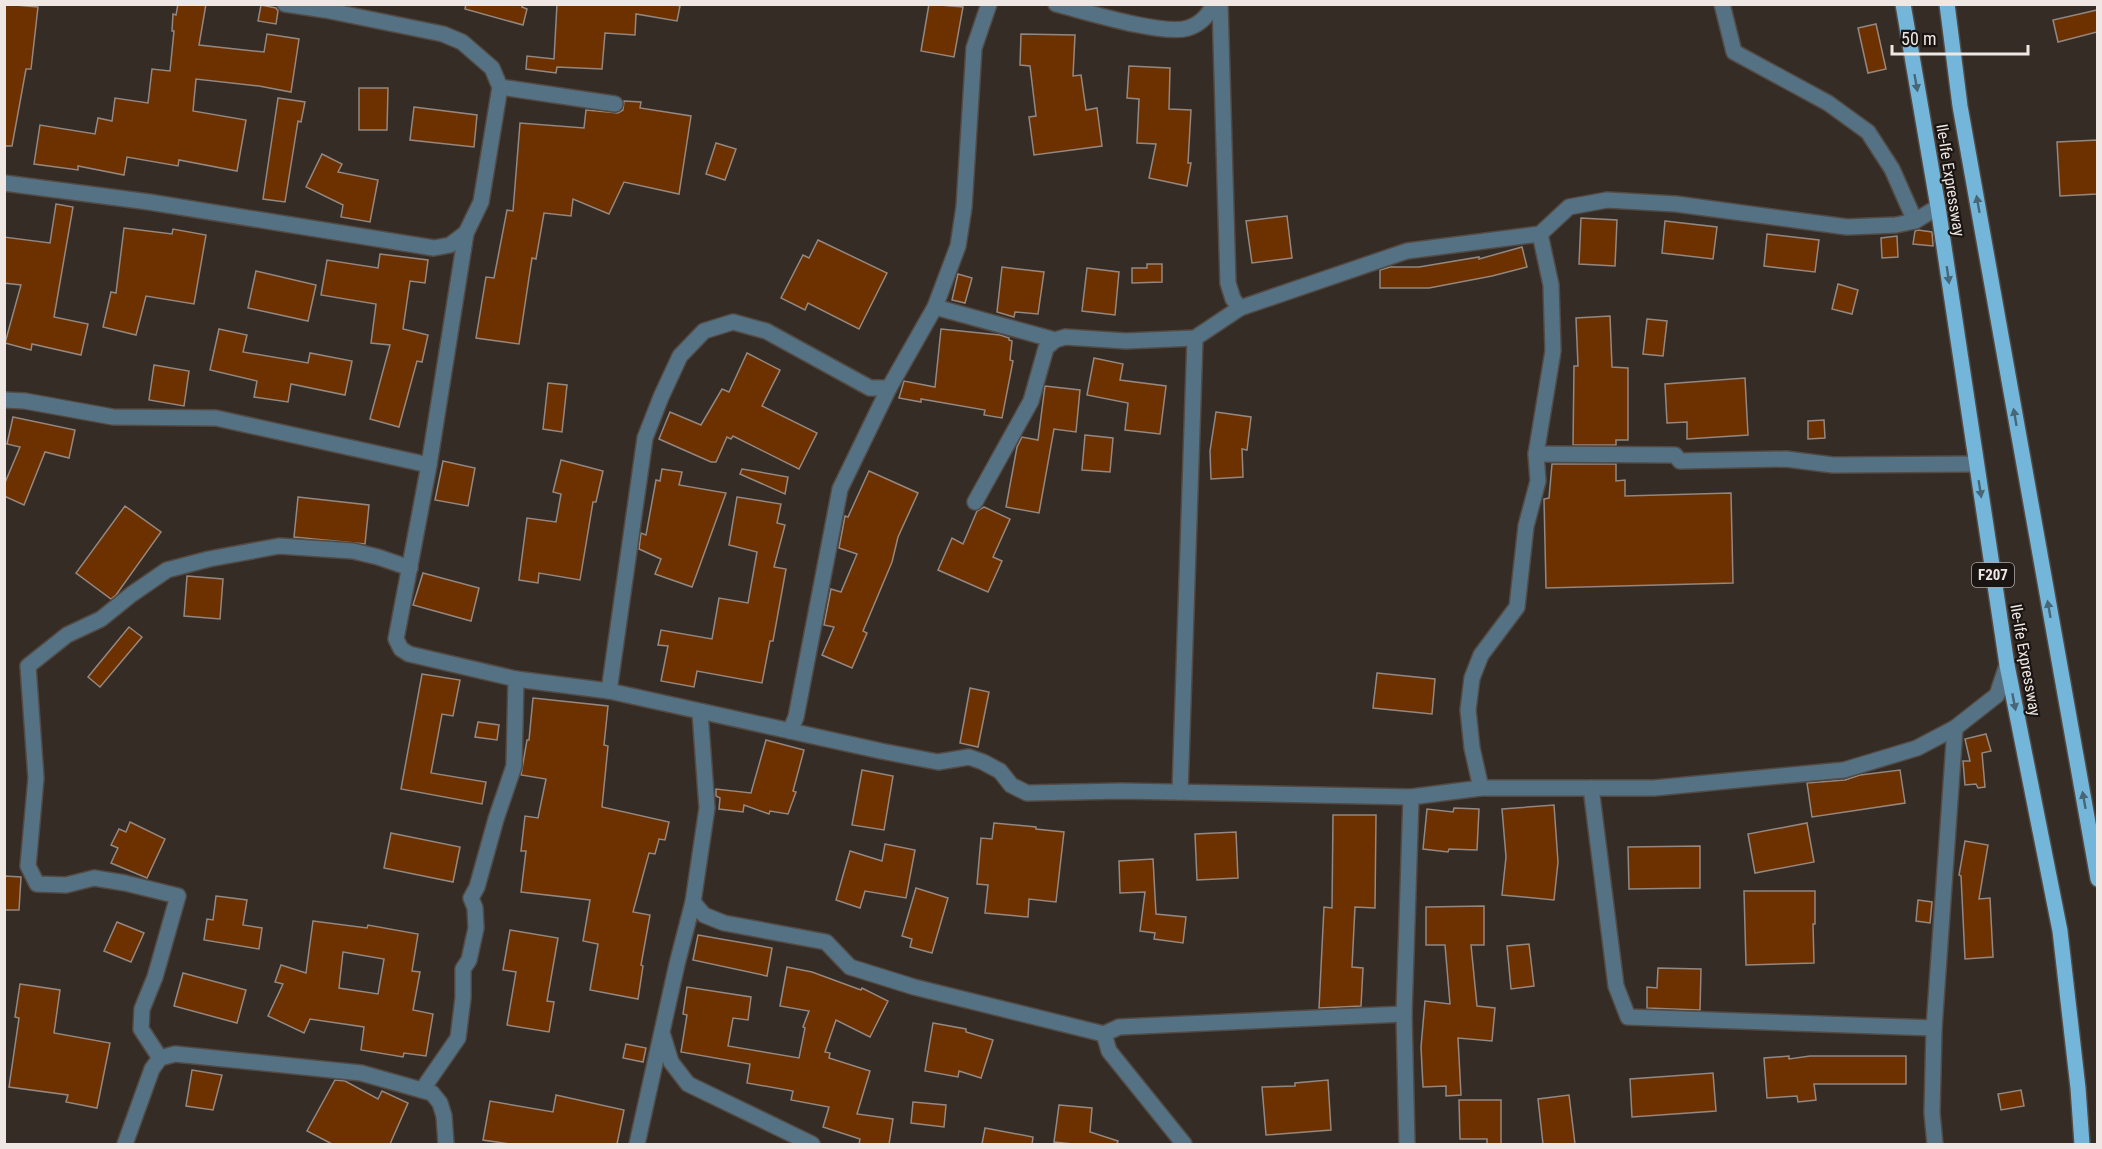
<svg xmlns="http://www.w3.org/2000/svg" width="2102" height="1149" font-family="'Roboto Condensed',sans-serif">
<rect width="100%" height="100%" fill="#362c26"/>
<g fill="#6d3100" stroke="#938780" stroke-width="1.5" fill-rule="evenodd">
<path d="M4 4 38 7 31 69H26L12 146H4Z"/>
<path d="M178 4H206L199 45 264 52 267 34 299 39 291 92 259 86 196 79 193 111 246 120 237 171 179 160 178 166 127 157 124 175 78 166V170L34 164 40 125 95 134 98 118 112 121 115 98 148 103 152 69 170 71 174 31H172L173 14 176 15Z"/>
<path d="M466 4H523L522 7 527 9 523 25 465 9Z"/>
<path d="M557 4H672L680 6 677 21 636 14 635 35 605 33 602 69 557 67 556 73 526 69 527 56 554 59Z"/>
<path d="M929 4 963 7 954 57 921 51Z"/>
<path d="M261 5 276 8 278 11 276 24 258 21Z"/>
<path d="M2097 10V32L2058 42 2053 20Z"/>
<path d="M1876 24 1886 69 1868 73 1858 28Z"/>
<path d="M1021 34 1075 35 1073 76 1081 75 1086 110 1097 108 1102 146 1034 155 1029 117 1036 116 1030 66 1020 65Z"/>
<path d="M1129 66 1170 68 1169 109 1191 110 1188 163H1191L1187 186 1149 178 1156 144 1137 143 1139 99 1127 98Z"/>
<path d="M359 88H388L387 130H359Z"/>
<path d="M278 98 305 102 301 122 298 121 285 202 263 199Z"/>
<path d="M624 101 641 102 640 108 691 116 679 194 624 182 609 214 573 199 571 216 544 213 536 259 532 258 519 344 476 338 486 277 494 278 507 210 513 211 520 123 584 128 586 110 618 113 623 110Z"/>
<path d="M414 107 477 115 474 147 410 140Z"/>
<path d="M2097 140V194L2060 196 2057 142Z"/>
<path d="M716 143 736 149 725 180 706 174Z"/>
<path d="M322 154 342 164 338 172 378 180 370 222 341 217 343 205 306 187Z"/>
<path d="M56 204 73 207 54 317 88 324 81 355 32 344 31 350 5 343 21 285 4 283V237L50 243Z"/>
<path d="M1287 216 1292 258 1252 263 1246 221Z"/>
<path d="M1581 218 1617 220 1615 266 1579 264Z"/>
<path d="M1665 221 1717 227 1713 259 1662 253Z"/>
<path d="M124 228 172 234 173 229 206 235 194 304 146 296 136 335 103 327 111 292 116 293Z"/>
<path d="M1918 230 1932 232 1933 246 1913 244 1915 231Z"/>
<path d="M1767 234 1819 240 1815 272 1764 266Z"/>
<path d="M1897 236 1898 257 1882 258 1881 238Z"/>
<path d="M818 240 887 273 859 329 808 303 805 310 781 298 803 255 809 258Z"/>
<path d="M1522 247 1527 267 1492 276 1429 288H1380V270L1390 267H1419L1479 257V259Z"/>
<path d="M380 254 428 260 425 283 410 281 403 329 428 335 422 362 417 361 399 427 370 419 390 345 371 343 376 304 321 295 327 260 378 268Z"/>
<path d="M1147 264H1162V282L1132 283V268H1147Z"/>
<path d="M1002 267 1044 272 1038 314 1015 312 1014 317 997 312Z"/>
<path d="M1087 268 1119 272 1115 315 1082 311Z"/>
<path d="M256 271 316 285 308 321 248 308Z"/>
<path d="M958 274 972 278 965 303 952 300Z"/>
<path d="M1838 284 1858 290 1852 314 1832 309Z"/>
<path d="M1610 316 1612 367 1628 368V440H1616V445H1573L1574 366H1578L1576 318Z"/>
<path d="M1647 319 1667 321 1663 356 1643 354Z"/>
<path d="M219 329 247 335 243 352 308 363 310 353 352 361 345 395 291 384 288 402 254 397 257 381 210 370Z"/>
<path d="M941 329 1000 335 1009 338V340L1012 341 1010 360 1013 361 1002 418 984 415 985 410 921 399V402L899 398 904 381 935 387Z"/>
<path d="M747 353 780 370 762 406 817 433 799 469 733 436 731 439 727 437 716 462H711L659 439 670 412 701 425 722 389 729 392Z"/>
<path d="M1094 358 1123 364 1120 380 1166 386 1160 434 1125 430 1128 403 1087 395Z"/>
<path d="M154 365 189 371 184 406 149 400Z"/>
<path d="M1745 378 1748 435 1687 439V422L1667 423 1665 384Z"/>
<path d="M548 383 567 385 562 432 543 429Z"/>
<path d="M1045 386 1080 390 1076 432 1054 429 1039 513 1006 507 1017 447 1022 437 1038 440Z"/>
<path d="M1216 412 1251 417 1247 450 1242 449 1243 477 1211 479 1210 451Z"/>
<path d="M13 417 75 430 69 458 45 452 24 505 4 496V485L20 447 7 444Z"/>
<path d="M1824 420 1825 438 1808 439V421Z"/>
<path d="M1085 435 1113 438 1110 472 1082 470Z"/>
<path d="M561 460 603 471 596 502H593L580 580 539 573 538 583 519 580 527 518 556 522 561 494 553 492Z"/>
<path d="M443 461 475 468 468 506 435 500Z"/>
<path d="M1552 464H1616V481L1625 480V496L1731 493 1733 583 1546 588 1544 499 1549 498Z"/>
<path d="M662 469 682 472 679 485 726 493 692 587 655 574 661 559 639 549 641 533 646 535 656 480 660 481Z"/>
<path d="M742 469 788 477 785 494 740 474Z"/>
<path d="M869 471 918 493 898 537 892 562 863 631 867 633 852 668 822 655 834 627 824 625 831 589 841 592 857 554 839 548 845 516 848 517Z"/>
<path d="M298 497 369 505 365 544 294 537Z"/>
<path d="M737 497 781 504 777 523 785 525 774 567 786 569 773 641H770L762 683 697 671 694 687 661 681 668 646 658 645 661 630 712 639 719 598 748 603 757 552 729 545Z"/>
<path d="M125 506 161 532 116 595 111 599 76 573Z"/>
<path d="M984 507 1010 519 993 557 1002 561 988 592 938 570 952 538 963 544 977 511Z"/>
<path d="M423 573 479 588 471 621 413 605Z"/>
<path d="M187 576 223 579 220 619 184 616Z"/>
<path d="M129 627 142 637 100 687 88 677Z"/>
<path d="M1377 673 1435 679 1432 714 1373 708Z"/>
<path d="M422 674 460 680 453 716 442 714 431 773 486 782 482 804 401 789Z"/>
<path d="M970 688 989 692 978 747 960 743Z"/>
<path d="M533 698 608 706 604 745 608 746 602 807 669 822 665 840 659 839 655 854 649 853 633 912 650 915 641 965 643 966 638 999 590 990 598 944 583 941 590 900 521 892 526 851H521L525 816 538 818 546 779 521 775 527 740H529Z"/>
<path d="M478 722 499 725 497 740 475 737Z"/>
<path d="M1986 734 1991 751 1982 753 1985 787 1978 788 1976 784 1965 785 1963 761H1970L1965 739Z"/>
<path d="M766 740 804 750 793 791 796 792 788 814 770 811 769 814 744 805 743 812 719 809 720 798 716 796V789L751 793Z"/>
<path d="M862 770 893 776 884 830 852 825Z"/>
<path d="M1900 770 1905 803 1812 817 1807 783 1845 780 1860 775Z"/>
<path d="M1554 805 1558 862 1554 900 1502 895 1506 857 1502 809Z"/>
<path d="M1454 808 1479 809 1477 850 1449 849 1448 852 1423 849 1427 809 1453 812Z"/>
<path d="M1333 815H1376L1375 908 1355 907 1352 967 1363 968 1361 1006 1319 1008 1324 907 1332 908Z"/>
<path d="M130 822 165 839 147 878 111 863 118 848 111 845 119 829 126 832Z"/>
<path d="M994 823 1036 827V829L1064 832 1056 902 1029 899 1028 917 985 913 988 885 977 884 981 838 992 839Z"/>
<path d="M1807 823 1814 862 1755 873 1748 834Z"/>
<path d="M1236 832 1238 878 1197 880 1195 834Z"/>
<path d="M391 833 460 847 453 882 384 868Z"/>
<path d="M1965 841 1988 845 1979 899 1990 898 1993 957 1965 959 1961 876 1959 875Z"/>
<path d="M885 844 915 850 906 898 865 891 860 908 836 900 850 851 882 861Z"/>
<path d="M1700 846V888L1629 889 1628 847Z"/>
<path d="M1153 859 1156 914 1186 917 1183 943 1154 939 1155 933 1140 931 1145 892 1120 893 1119 861Z"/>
<path d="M4 876 21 877 19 910H4Z"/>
<path d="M916 888 948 898 932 953 910 947 912 939 902 936Z"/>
<path d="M1744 891H1815V924H1813L1814 963 1746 965Z"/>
<path d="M216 896 247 900 243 925 262 928 259 949 204 940 207 919 213 920Z"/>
<path d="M1918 900 1932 902 1930 923 1916 921Z"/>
<path d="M1484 906V945H1471L1477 1006 1495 1008 1492 1041 1458 1038 1461 1095 1446 1096V1086L1423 1087 1421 1047 1425 1001 1450 1004 1445 945H1426V907Z"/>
<path d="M313 921 367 928 368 925 418 934 412 971 420 972 413 1010 433 1014 426 1056 404 1053 403 1057 361 1050 364 1027 310 1019 304 1033 268 1016 283 984 275 982 281 965 306 973ZM343 952 384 959 378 994 339 988Z"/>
<path d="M117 922 144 933 131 962 104 951Z"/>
<path d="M510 930 558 938 547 1001 554 1002 549 1032 507 1025 516 972 503 970Z"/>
<path d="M698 935 772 948 767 976 693 960Z"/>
<path d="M1529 944 1534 986 1511 989 1507 946Z"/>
<path d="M787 967 812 972 861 990 862 988 888 1001 870 1037 836 1020 825 1052 830 1053 829 1058 870 1071 857 1114 893 1119 889 1144H859L860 1139 823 1127 829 1107 791 1100 793 1091 747 1083 750 1064 681 1052 687 1015 683 1014 687 987 751 997 748 1020 733 1018 728 1046 799 1058 805 1028 803 1027 809 1011 780 1006Z"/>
<path d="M1658 968 1701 969 1700 1010 1647 1008V987L1657 988Z"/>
<path d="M183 973 246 990 237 1023 174 1006Z"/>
<path d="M20 984 60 990 54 1033 110 1043 97 1108 66 1102 68 1095 9 1087 19 1018 15 1017Z"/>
<path d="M933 1023 966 1029V1032L993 1040 981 1078 959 1071 958 1077 925 1071Z"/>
<path d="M626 1044 646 1048 643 1062 623 1058Z"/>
<path d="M1789 1056V1059L1810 1056H1906V1084H1814L1816 1100 1798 1102 1797 1096 1767 1098 1764 1058Z"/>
<path d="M192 1070 222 1075 213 1110 186 1106Z"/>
<path d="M1713 1073 1716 1111 1632 1117 1630 1079Z"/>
<path d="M335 1080 345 1081 378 1099 382 1091 408 1103 390 1144H332L307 1131Z"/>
<path d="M1328 1080 1331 1130 1266 1135 1262 1087 1295 1086V1083Z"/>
<path d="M2021 1090 2024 1106 2001 1110 1998 1094Z"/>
<path d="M556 1095 624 1110 617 1144H510L483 1140 490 1101 553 1112Z"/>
<path d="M1569 1095 1575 1144H1543L1538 1099Z"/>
<path d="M1459 1100H1501V1144H1487V1139H1460Z"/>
<path d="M913 1102 946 1105 944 1127 911 1123Z"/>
<path d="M1059 1105 1092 1108 1090 1132 1118 1141 1117 1144H1073L1054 1142Z"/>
<path d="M985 1128 1033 1137 1032 1144H982Z"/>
</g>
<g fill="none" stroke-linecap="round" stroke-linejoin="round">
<g stroke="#534a44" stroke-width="18">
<g id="street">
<path d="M285 4 325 10 443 34 462 42 492 68 500 87 481 202 466 233 429 465 396 639 401 649 409 654 516 679 609 691 881 751 938 762 969 757 983 762 1000 771 1011 785 1027 793 1122 791 1411 797 1481 788H1654L1844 770 1917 748 1955 728"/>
<path d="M1056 4C1084 11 1163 36 1188 28 1201 24 1208 15 1215 4"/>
<path d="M1220 4 1228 283 1233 299 1240 308"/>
<path d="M1722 4 1734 52 1828 103 1868 132 1892 169 1915 221"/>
<path d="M500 87 615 104"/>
<path d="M4 183 149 202 434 248 450 245 466 233"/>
<path d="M935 307 1055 340 1065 337 1126 341 1195 338 1240 308 1407 251 1540 234 1569 207 1607 200 1676 204 1847 227 1896 225 1915 221 1938 207"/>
<path d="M4 400 25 401 113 417 216 418 429 465"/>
<path d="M1536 454 1675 455 1680 461 1786 459 1833 465 1976 464"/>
<path d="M975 502 1031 401 1046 348 1055 340"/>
<path d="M609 691 645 438 661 397 680 356 704 331 733 322 766 331 870 388H889"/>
<path d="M790 731 796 717 840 489 889 388 935 307 958 246 964 207 974 48 989 4"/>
<path d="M1481 788 1472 748 1468 710 1472 678 1481 655 1517 607 1526 526 1538 481 1536 454 1553 351 1551 285 1540 234"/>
<path d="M1591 788 1616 986 1628 1017 1934 1028"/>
<path d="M1180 792 1195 338"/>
<path d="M693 902 704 915 724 923 826 942 850 967 914 987 1104 1034 1119 1027 1404 1014"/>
<path d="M1104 1034 1109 1051 1184 1144"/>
<path d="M663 1036 671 1062 688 1084 812 1144"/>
<path d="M160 1058 141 1029 142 1009 155 977 178 896 125 883 94 878 66 885 37 884 28 866 36 778 28 666 67 635 101 619 132 594 167 570 209 559 279 546 353 551 378 557 410 568"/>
<path d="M422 1090 458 1038 463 998V969L469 960 476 928 475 908 471 898 477 887 496 819 514 766 516 679"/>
<path d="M125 1144 152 1069 160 1058 175 1054 361 1073 432 1093 440 1103 444 1116 446 1144"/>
<path d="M637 1144 677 964 693 902 707 808 700 712"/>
<path d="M1407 1144 1404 1014 1411 797"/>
<path d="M1935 1144 1932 1113 1934 1028 1955 728 1997 695 2007 665"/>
</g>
</g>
<g stroke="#534a44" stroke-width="18">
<g id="primary">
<path d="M1903 4 1938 207 2007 665 2060 931 2078 1088 2082 1144"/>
<path d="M1947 4 1960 106 2098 879"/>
</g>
</g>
<use href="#street" stroke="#547284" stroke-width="15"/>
<use href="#primary" stroke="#74b6da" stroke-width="15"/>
</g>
<defs><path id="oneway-solid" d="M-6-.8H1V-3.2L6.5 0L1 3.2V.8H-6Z" transform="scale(1.5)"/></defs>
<g fill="#476676">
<use href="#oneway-solid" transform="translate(1916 83) rotate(80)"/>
<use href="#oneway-solid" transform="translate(1978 204) rotate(-100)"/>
<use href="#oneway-solid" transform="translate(1948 275) rotate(82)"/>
<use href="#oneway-solid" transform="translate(2015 417) rotate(-100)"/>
<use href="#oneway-solid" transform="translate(1980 489) rotate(81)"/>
<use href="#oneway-solid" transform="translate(2049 609) rotate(-100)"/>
<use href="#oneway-solid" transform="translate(2014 702) rotate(79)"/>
<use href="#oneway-solid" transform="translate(2084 800) rotate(-100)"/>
</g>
<g text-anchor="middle" stroke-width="4.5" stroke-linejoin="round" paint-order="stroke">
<rect fill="#1a1513" stroke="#aea8a5" stroke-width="1.5" x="1972" y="563" width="42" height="24" rx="4.5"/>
<g font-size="15" font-weight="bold" fill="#eee7e3">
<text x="1993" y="580">F207</text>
</g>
<g font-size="16" fill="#eee7e3" stroke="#1a1513">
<text transform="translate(1951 180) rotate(81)" y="6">Ile-Ife Expressway</text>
<text transform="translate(2026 660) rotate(80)" y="6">Ile-Ife Expressway</text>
</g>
</g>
<rect width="2102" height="1149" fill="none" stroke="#eee7e3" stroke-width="12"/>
<path d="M1892 45v9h136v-9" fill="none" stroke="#eee7e3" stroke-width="3"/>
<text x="1901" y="45" font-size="18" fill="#eee7e3" stroke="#1a1513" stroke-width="4.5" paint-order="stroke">50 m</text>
</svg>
